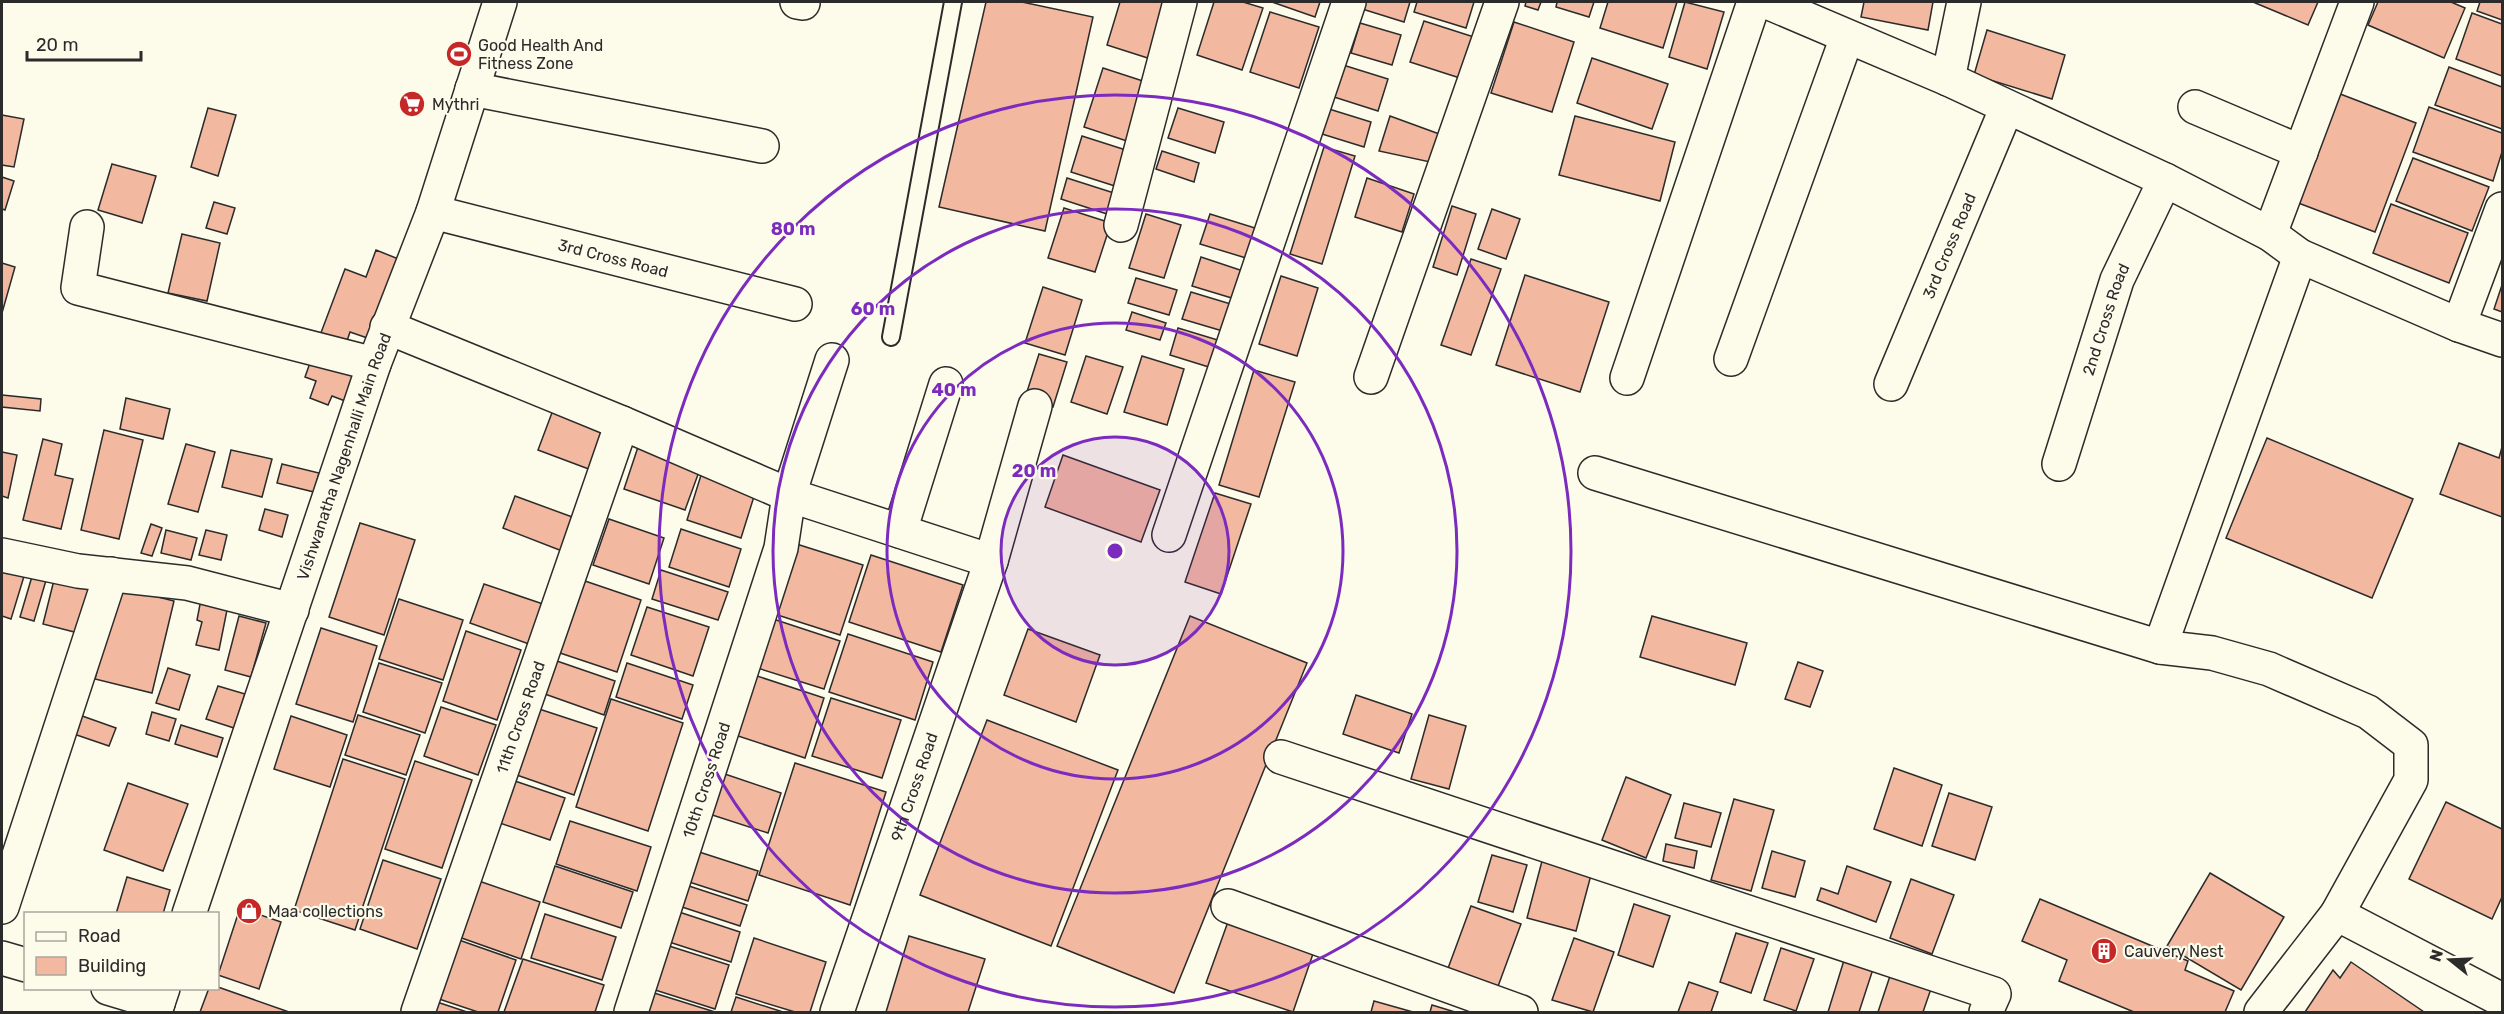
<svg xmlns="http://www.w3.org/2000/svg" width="2504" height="1014" font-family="Rubik,sans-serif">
<rect width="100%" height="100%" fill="#fdfbea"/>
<g fill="#f2b8a0" stroke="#2b2b2b" stroke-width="1.5">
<path d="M986 2H1022L1093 17 1045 231 939 207Z"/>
<path d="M1120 2H1173L1154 60 1107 45Z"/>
<path d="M1214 2H1243L1263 8 1242 70 1197 55Z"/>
<path d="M1272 2H1320L1315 17Z"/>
<path d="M1361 2H1410L1404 22 1359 8Z"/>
<path d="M1417 2H1474L1466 28 1414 12Z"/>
<path d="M1526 2H1541L1538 10 1525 6Z"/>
<path d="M1557 2H1594L1589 17 1556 7Z"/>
<path d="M1608 2H1677L1663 48 1600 28Z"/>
<path d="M1685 2 1724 12 1707 69 1669 57Z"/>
<path d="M1864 2H1933L1928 30 1861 17Z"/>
<path d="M2253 2H2318L2308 25Z"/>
<path d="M2378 2H2451L2465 8 2444 58 2368 25Z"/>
<path d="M2480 2H2502V20L2477 11Z"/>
<path d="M1270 12 1319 27 1299 88 1250 72Z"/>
<path d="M2472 13 2502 24V76L2456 59Z"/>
<path d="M1424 21 1477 38 1463 79 1410 62Z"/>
<path d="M1514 22 1574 42 1552 112 1491 93Z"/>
<path d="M1360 23 1401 35 1392 65 1351 53Z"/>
<path d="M1987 30 2065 55 2052 99 1974 75Z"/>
<path d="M1592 58 1668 84 1652 129 1577 103Z"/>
<path d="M1343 65 1388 79 1378 111 1334 97Z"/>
<path d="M2449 67 2502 87V129L2435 105Z"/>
<path d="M1103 68 1149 83 1130 142 1084 127Z"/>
<path d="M2335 92 2416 123 2375 232 2293 201Z"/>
<path d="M2429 107 2502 133V152L2493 181 2413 152Z"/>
<path d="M208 108 236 115 218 176 191 167Z"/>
<path d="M1178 108 1224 122 1215 153 1168 138Z"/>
<path d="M1329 109 1371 122 1364 147 1322 134Z"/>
<path d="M2 115 24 119 14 167 2 165Z"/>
<path d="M1390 116 1442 135 1430 162 1379 151Z"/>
<path d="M1575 116 1675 142 1660 201 1559 175Z"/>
<path d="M1082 136 1129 151 1118 187 1071 172Z"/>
<path d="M1324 147 1355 156 1322 264 1290 254Z"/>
<path d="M1162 151 1199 163 1194 182 1156 169Z"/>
<path d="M2413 158 2489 187 2472 231 2396 201Z"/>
<path d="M112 164 156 176 142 223 98 210Z"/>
<path d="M2 177 14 181 5 210 2 209Z"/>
<path d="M1067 178 1114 193 1107 214 1061 199Z"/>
<path d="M1367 178 1414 194 1402 232 1355 217Z"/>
<path d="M214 202 235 208 227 234 206 228Z"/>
<path d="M2391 204 2468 233 2449 283 2373 253Z"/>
<path d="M1452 206 1476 214 1457 275 1433 267Z"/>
<path d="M1064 208 1111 223 1095 272 1048 258Z"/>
<path d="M1492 209 1520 219 1506 259 1478 249Z"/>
<path d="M1146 214 1181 225 1164 278 1129 268Z"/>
<path d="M1210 214 1255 228 1246 258 1200 244Z"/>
<path d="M182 234 220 243 207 301 168 293Z"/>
<path d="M376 250 406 262 376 341 350 332 345 347 319 338 345 269 366 277Z"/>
<path d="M1201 257 1243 271 1235 299 1192 286Z"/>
<path d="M1471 259 1501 269 1471 355 1441 345Z"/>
<path d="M2 263 15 267 2 313Z"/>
<path d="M1525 275 1609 302 1580 392 1496 365Z"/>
<path d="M1281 276 1318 288 1297 356 1259 344Z"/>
<path d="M1136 278 1177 290 1169 315 1128 303Z"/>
<path d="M2502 285V312L2494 309Z"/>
<path d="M1043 287 1082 300 1065 355 1025 343Z"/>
<path d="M1191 292 1234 305 1226 332 1182 319Z"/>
<path d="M1132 312 1166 323 1160 340 1126 330Z"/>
<path d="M1178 328 1221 341 1212 368 1170 355Z"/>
<path d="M1039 354 1067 362 1053 407 1025 398Z"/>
<path d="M1086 356 1123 367 1107 414 1071 402Z"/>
<path d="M1142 356 1184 369 1167 425 1124 412Z"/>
<path d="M311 360 362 379 353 404 332 396 328 405 310 398 316 381 305 377Z"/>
<path d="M1254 370 1295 382 1259 497 1219 485Z"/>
<path d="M2 395 41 399 40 411 2 407Z"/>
<path d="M126 398 170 409 163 439 120 429Z"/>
<path d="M553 410 609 432 594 471 538 450Z"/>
<path d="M104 430 143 440 119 539 81 530Z"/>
<path d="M2267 438 2413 499 2372 598 2226 538Z"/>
<path d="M43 439 62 444 55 475 73 479 61 529 23 520Z"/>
<path d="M2459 443 2499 458 2502 447V517L2440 494Z"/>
<path d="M186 444 215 452 198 512 168 504Z"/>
<path d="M638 447 700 469 685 510 624 489Z"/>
<path d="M231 450 272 459 262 497 222 487Z"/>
<path d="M2 452 17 455 8 498 2 496Z"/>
<path d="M1063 455 1160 490 1141 542 1045 507Z"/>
<path d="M282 464 319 473 314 492 277 483Z"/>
<path d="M702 472 756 490 741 538 687 520Z"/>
<path d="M1215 493 1251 504 1221 594 1185 582Z"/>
<path d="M515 496 575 518 562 551 503 528Z"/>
<path d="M265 509 288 515 282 537 259 530Z"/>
<path d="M609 519 664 538 649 584 593 565Z"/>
<path d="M360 523 415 540 384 635 329 617Z"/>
<path d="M151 524 162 528 152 556 141 553Z"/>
<path d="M681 529 741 549 729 587 669 567Z"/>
<path d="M166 530 197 538 191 560 161 553Z"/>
<path d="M206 530 227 535 221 560 199 555Z"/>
<path d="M787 541 863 565 840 635 765 611Z"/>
<path d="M871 555 963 585 941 652 849 622Z"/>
<path d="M4 567 25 573 11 619 2 616V574Z"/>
<path d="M661 570 728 592 718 620 652 599Z"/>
<path d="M33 573 47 577 34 621 20 617Z"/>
<path d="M55 576 98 586 86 635 43 624Z"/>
<path d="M585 581 641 600 617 672 560 653Z"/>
<path d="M484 584 543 604 529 644 470 623Z"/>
<path d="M118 587 174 601 152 693 95 679Z"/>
<path d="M202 594 229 600 219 650 196 645 202 622 197 620Z"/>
<path d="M399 599 463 620 443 680 379 659Z"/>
<path d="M647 607 709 627 693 676 631 655Z"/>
<path d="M239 616 266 623 251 677 225 670Z"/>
<path d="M764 616 840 641 824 689 748 665Z"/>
<path d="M1190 616 1307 663 1174 993 1057 946Z"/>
<path d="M1652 616 1747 643 1735 685 1640 657Z"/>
<path d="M321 628 377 646 353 722 296 704Z"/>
<path d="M1028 629 1100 655 1076 722 1004 695Z"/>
<path d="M466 631 521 650 497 720 443 701Z"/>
<path d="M848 634 933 662 915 720 829 692Z"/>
<path d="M554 660 615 681 604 715 542 693Z"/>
<path d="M1798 662 1823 671 1810 707 1785 699Z"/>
<path d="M379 663 442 683 425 733 363 712Z"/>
<path d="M627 663 693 685 682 719 616 697Z"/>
<path d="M168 668 190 675 179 710 156 703Z"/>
<path d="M748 673 824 698 805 758 729 733Z"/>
<path d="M218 686 245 694 234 728 206 719Z"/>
<path d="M1356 695 1412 714 1399 753 1343 734Z"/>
<path d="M831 698 901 720 882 778 812 756Z"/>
<path d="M611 699 683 723 648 831 576 807Z"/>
<path d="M441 707 496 725 478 775 424 756Z"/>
<path d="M533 707 597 728 574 795 511 773Z"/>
<path d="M71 712 116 728 109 746 65 731Z"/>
<path d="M152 712 176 719 169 741 146 734Z"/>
<path d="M358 715 420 735 406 775 345 755Z"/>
<path d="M1429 715 1466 726 1449 789 1411 779Z"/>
<path d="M291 716 347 735 330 787 274 769Z"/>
<path d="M987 720 1118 770 1051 946 920 895Z"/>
<path d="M181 725 223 738 217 757 175 744Z"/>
<path d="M343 759 405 779 355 930 294 910Z"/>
<path d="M415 761 472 780 442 868 385 849Z"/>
<path d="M795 763 886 792 850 905 759 875Z"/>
<path d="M1894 768 1942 785 1922 846 1874 829Z"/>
<path d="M716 771 781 793 768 833 703 812Z"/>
<path d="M1626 777 1671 795 1646 858 1602 840Z"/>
<path d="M509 779 565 798 550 840 494 821Z"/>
<path d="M128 783 188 804 163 871 104 850Z"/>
<path d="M1949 793 1992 807 1975 860 1932 846Z"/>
<path d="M1734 799 1774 810 1751 891 1711 880Z"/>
<path d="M2446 802 2502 829V897L2492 919 2409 879Z"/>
<path d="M1684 803 1721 813 1711 847 1675 838Z"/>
<path d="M570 821 651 847 637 891 556 864Z"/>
<path d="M1666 844 1697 851 1694 868 1663 861Z"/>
<path d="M693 850 758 871 748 901 683 880Z"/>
<path d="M1772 851 1805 861 1795 897 1762 888Z"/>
<path d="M1492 855 1527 865 1513 912 1478 902Z"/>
<path d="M383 860 441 879 417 949 360 929Z"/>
<path d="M1542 861 1591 875 1576 931 1527 918Z"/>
<path d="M555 866 633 892 621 928 543 902Z"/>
<path d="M1847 866 1891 882 1876 922 1817 900 1821 888 1838 894Z"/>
<path d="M2210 873 2284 917 2241 990 2167 946Z"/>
<path d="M127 877 170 890 163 914H116Z"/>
<path d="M1911 879 1954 895 1932 954 1890 938Z"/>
<path d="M476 880 540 902 521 959 456 936Z"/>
<path d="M689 886 747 905 740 926 682 907Z"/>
<path d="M2040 899 2188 961 2185 970 2234 991 2225 1012H2134L2059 981 2067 960 2022 941Z"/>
<path d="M1634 904 1670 916 1653 967 1618 955Z"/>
<path d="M1471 906 1521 924 1497 989 1447 971Z"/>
<path d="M240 908 281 922 259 989 218 975Z"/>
<path d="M676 911 740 932 731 962 666 941Z"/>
<path d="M545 914 616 937 602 980 531 958Z"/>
<path d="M1229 919 1315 948 1293 1012 1206 983Z"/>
<path d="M1736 933 1768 943 1751 993 1720 982Z"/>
<path d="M909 936 985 959 968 1012H886Z"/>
<path d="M754 938 826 962 810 1012H795L736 994Z"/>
<path d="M1574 938 1614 952 1593 1012 1552 1000Z"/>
<path d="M456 939 516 960 498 1012H478L436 998Z"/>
<path d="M666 945 729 965 715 1009 652 989Z"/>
<path d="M1781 948 1814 959 1796 1011 1764 1000Z"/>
<path d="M1845 957 1874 966 1859 1012H1828Z"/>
<path d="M523 959 604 985 595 1012H504Z"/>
<path d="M2351 962 2424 1012H2305L2333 970 2340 978Z"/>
<path d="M1892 970 1933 983 1923 1012H1878Z"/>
<path d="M1689 982 1718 992 1711 1012H1678Z"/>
<path d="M218 987 289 1012H200L209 988Z"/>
<path d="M651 992 715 1012H645Z"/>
<path d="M736 997 783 1012H731Z"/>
<path d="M1374 1001 1413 1012H1371Z"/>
<path d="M437 1002 467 1012H434Z"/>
<path d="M1432 1005 1455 1012H1430Z"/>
</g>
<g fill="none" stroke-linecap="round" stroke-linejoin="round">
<g stroke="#2b2b2b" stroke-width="20">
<path id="service" d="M891 337 953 2"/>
</g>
<g stroke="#2b2b2b" stroke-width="36">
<g id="minor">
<path d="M797 2 803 3"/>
<path d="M1767 2 1948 79 2165 180 2270 234 2300 256 2459 325 2502 340"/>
<path d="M1948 79 1964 2"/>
<path d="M472 89 762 146"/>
<path d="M2195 107 2301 152"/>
<path id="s1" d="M433 212 795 304"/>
<path d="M1121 225 1180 2"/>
<path d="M87 227 78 288 374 364"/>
<path d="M2270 234 2357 2"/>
<path d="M2300 256 2160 647 2212 653 2269 669 2368 712 2411 745V780L2337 914"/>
<path d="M2459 325 2502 209"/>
<path d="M387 327 622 423 789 495 781 548 631 1012"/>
<path d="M1731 359 1847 37"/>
<path d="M832 360 789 495 991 561 1035 406"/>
<path d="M1371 377 1502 2"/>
<path d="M1627 378 1754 2"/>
<path id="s2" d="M1891 384 2007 107"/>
<path id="s3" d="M2059 464 2117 280 2165 180"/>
<path d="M1595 473 2160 647"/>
<path d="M900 531 946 384"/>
<path d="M1169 535 1349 2"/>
<path d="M2 555 78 571 187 583 292 610"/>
<path d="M1281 757 1994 994 1986 1012"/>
<path d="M1228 906 1521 1012"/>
<path d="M2 907 111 574"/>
<path d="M2 958 26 965"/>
<path d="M108 988 158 1003"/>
<path id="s4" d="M418 1012 622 423"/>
<path id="s5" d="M837 1012 991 561"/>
</g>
</g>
<g stroke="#2b2b2b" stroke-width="36">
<g id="tertiary">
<path id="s6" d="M189 914 374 364 433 212 500 2"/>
<path d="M155 1012 163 988"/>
<path d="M2261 1012 2337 914 2502 1000"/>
</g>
</g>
<use href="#service" stroke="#fdfbea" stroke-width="16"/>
<use href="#minor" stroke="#fdfbea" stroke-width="33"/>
<use href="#tertiary" stroke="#fdfbea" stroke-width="33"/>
</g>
<circle cx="1115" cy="551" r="114" fill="#7b2cbf" fill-opacity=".12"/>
<g fill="none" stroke="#7b2cbf" stroke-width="3">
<circle cx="1115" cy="551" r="114"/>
<circle cx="1115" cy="551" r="228"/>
<circle cx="1115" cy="551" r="342"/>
<circle cx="1115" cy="551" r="456"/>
</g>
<defs>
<g id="stadium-disc" transform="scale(1.35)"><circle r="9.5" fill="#c62828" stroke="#fdfbea"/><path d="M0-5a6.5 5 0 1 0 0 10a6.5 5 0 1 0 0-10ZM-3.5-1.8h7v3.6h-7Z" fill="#fff"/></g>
<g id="supermarket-disc" transform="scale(1.35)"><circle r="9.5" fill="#c62828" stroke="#fdfbea"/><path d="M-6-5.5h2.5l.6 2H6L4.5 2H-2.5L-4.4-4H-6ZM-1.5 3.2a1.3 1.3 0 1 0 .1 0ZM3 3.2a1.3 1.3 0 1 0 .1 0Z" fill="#fff"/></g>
<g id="shop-disc" transform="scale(1.35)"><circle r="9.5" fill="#c62828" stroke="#fdfbea"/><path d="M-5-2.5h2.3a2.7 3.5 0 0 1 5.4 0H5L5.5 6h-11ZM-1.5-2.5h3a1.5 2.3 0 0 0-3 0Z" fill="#fff"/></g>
<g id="building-disc" transform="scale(1.35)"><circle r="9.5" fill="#c62828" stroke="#fdfbea"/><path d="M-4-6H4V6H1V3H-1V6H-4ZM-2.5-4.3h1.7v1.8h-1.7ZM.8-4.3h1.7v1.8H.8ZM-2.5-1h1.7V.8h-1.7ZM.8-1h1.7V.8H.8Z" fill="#fff"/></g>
</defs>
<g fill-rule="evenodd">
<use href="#stadium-disc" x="459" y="54"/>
<use href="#supermarket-disc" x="412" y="104"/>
<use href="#shop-disc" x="249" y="911"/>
<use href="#building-disc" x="2104" y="951"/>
</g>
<g text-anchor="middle" stroke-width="4.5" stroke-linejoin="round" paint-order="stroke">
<g font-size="16" fill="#2b2b2b" stroke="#fdfbea" text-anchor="start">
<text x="478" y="51">Good Health And<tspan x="478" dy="18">Fitness Zone</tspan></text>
<text x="432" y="110">Mythri</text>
<text x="268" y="917">Maa collections</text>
<text x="2124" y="957">Cauvery Nest</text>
</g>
<g font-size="16" fill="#2b2b2b" stroke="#fdfbea">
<text dy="6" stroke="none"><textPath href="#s2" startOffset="150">3rd Cross Road</textPath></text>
<text dy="6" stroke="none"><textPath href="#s1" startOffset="186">3rd Cross Road</textPath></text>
<text dy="6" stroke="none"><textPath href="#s3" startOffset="152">2nd Cross Road</textPath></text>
<text dy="6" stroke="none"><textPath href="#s6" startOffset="483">Vishwanatha Nagenhalli Main Road</textPath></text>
<text dy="6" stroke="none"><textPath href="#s4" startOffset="312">11th Cross Road</textPath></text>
<text transform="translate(706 780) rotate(-72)" y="6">10th Cross Road</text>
<text dy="6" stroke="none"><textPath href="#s5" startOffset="238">9th Cross Road</textPath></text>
</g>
</g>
<circle cx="1115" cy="551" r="9" fill="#7b2cbf" stroke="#fdfbea" stroke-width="3"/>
<g font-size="18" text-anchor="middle" font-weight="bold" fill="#7b2cbf" stroke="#fdfbea" stroke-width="4.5" stroke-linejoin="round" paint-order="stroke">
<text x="793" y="235">80 m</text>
<text x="873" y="315">60 m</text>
<text x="954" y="396">40 m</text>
<text x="1034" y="477">20 m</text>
</g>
<rect width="2504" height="1014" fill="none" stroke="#2b2b2b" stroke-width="6"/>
<rect x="24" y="912" width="195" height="78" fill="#fdfbea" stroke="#a9a89e" stroke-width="1.5"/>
<rect x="36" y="932" width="30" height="9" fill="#fdfbea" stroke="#a9a89e" stroke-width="1.5"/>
<text x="78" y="942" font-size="18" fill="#2b2b2b">Road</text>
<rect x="36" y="957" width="30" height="18" fill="#f2b8a0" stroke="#a9a89e" stroke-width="1.5"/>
<text x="78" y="972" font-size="18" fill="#2b2b2b">Building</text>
<g transform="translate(2450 960) rotate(288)" stroke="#fdfbea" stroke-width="4.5" paint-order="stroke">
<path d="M0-4.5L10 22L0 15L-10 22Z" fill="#2b2b2b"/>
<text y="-9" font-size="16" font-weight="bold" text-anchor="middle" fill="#2b2b2b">N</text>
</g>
<path d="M27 51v9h114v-9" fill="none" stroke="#2b2b2b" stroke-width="3"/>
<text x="36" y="51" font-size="18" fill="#2b2b2b" stroke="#fdfbea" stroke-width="4.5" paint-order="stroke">20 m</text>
</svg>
